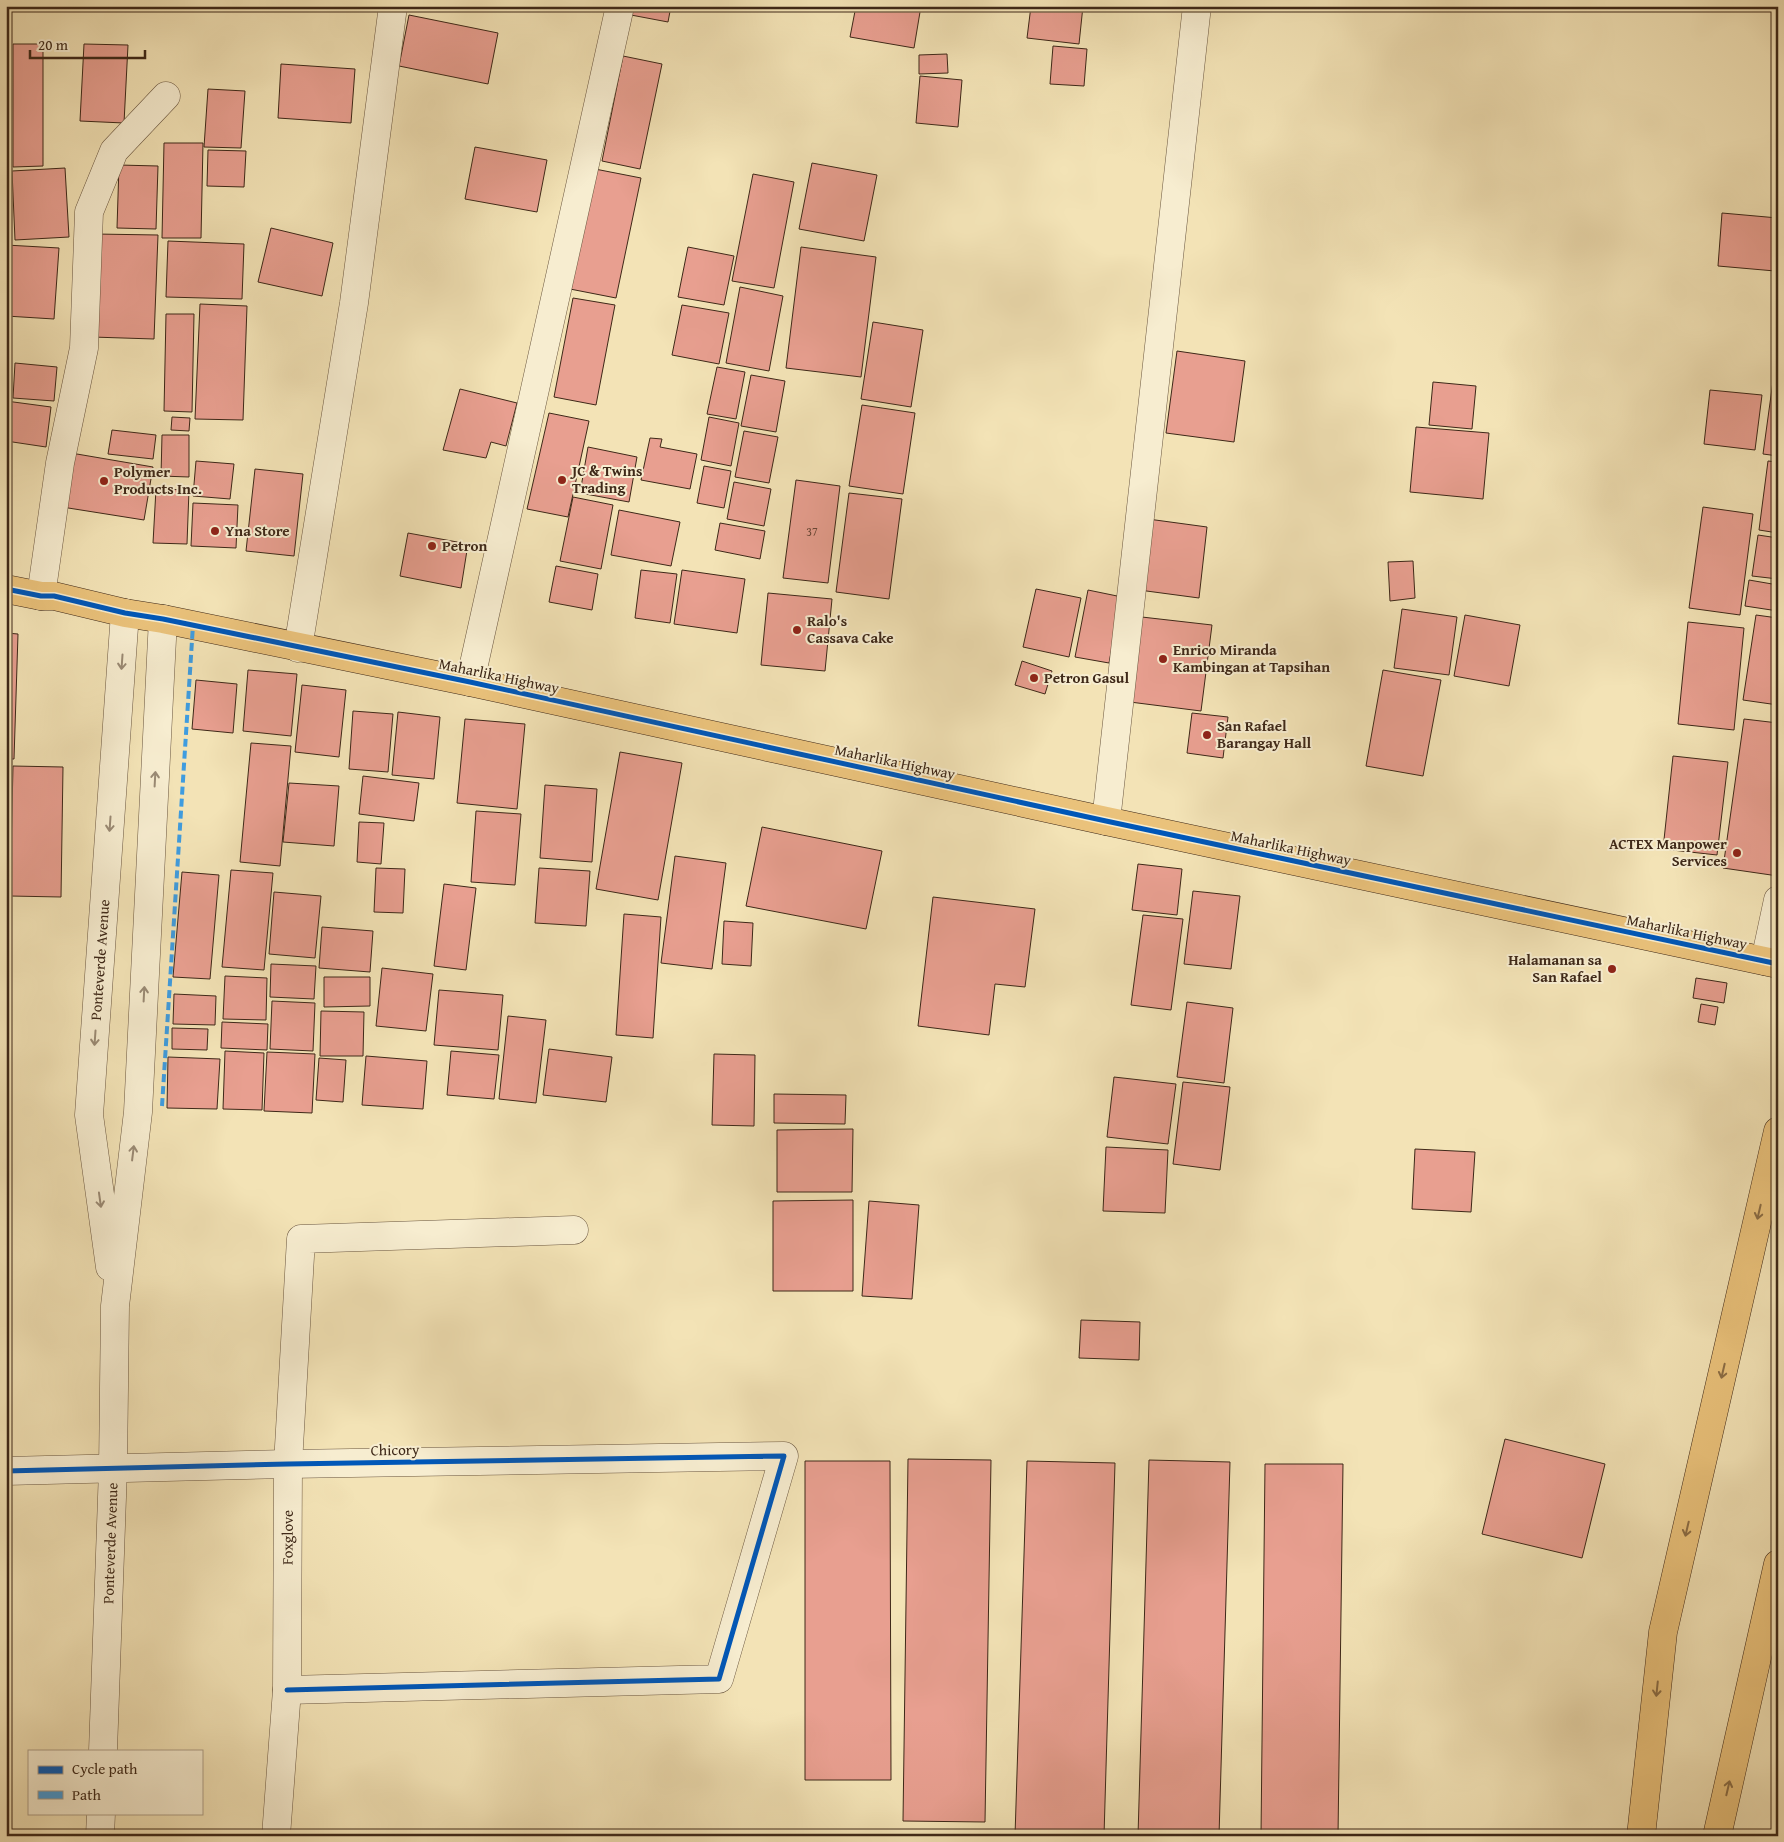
<svg xmlns="http://www.w3.org/2000/svg" width="1784" height="1842" font-family="'Gentium Book Plus',serif">
<rect width="100%" height="100%" fill="#f3e3b6"/>
<filter id="stains"><feTurbulence type="fractalNoise" baseFrequency=".004" numOctaves="4"/><feColorMatrix values="0 0 0 0 .2 0 0 0 0 .09 0 0 0 0 .02 0 0 0 .5 -.17"/></filter>
<radialGradient id="worn" r=".72"><stop offset=".6" stop-color="#630" stop-opacity="0"/><stop offset="1" stop-color="#630" stop-opacity=".3"/></radialGradient>
<g fill="#e89f90" stroke="#3e2818">
<path d="M633 6H671L668 22 631 15Z"/>
<path d="M856 6H921L914 48 850 37Z"/>
<path d="M1031 6H1083L1079 44 1027 38Z"/>
<path d="M409 15 498 33 488 84 399 66Z"/>
<path d="M13 44H43V166L13 167Z"/>
<path d="M84 44 128 45 124 123 80 121Z"/>
<path d="M1053 46 1087 49 1084 86 1050 84Z"/>
<path d="M947 54 948 73 919 74V55Z"/>
<path d="M623 56 662 64 640 169 602 161Z"/>
<path d="M281 64 355 69 351 123 278 118Z"/>
<path d="M920 76 962 80 958 127 916 123Z"/>
<path d="M208 89 245 91 241 148 204 147Z"/>
<path d="M6 97H8L7 162H6Z"/>
<path d="M164 143H203L201 238H162Z"/>
<path d="M475 147 547 160 537 212 465 199Z"/>
<path d="M208 150 246 151 244 187 207 186Z"/>
<path d="M812 163 877 175 864 241 799 229Z"/>
<path d="M119 165 158 166 156 229 117 228Z"/>
<path d="M65 168 69 237 15 240 12 171Z"/>
<path d="M595 169 641 178 616 298 570 289Z"/>
<path d="M753 174 794 182 774 288 732 281Z"/>
<path d="M1722 213 1778 218 1775 271 1718 266Z"/>
<path d="M271 228 333 243 322 296 258 282Z"/>
<path d="M95 234 158 235 154 339 92 337Z"/>
<path d="M168 241 244 244 242 299 166 297Z"/>
<path d="M6 245 59 248 54 319 6 316Z"/>
<path d="M688 247 734 256 724 305 678 297Z"/>
<path d="M801 247 876 257 861 377 786 368Z"/>
<path d="M740 287 783 296 769 371 726 363Z"/>
<path d="M573 298 615 305 596 405 554 397Z"/>
<path d="M200 304 247 306 243 420 195 419Z"/>
<path d="M682 305 729 313 719 364 672 355Z"/>
<path d="M166 314H194L192 412 164 411Z"/>
<path d="M873 322 923 330 911 407 861 399Z"/>
<path d="M1177 351 1245 361 1234 442 1166 433Z"/>
<path d="M1776 359 1778 360V456L1763 454Z"/>
<path d="M15 363 57 367 54 401 13 398Z"/>
<path d="M717 367 745 372 736 419 707 414Z"/>
<path d="M751 375 785 381 776 432 741 426Z"/>
<path d="M1433 382 1476 386 1472 429 1429 425Z"/>
<path d="M460 389 517 403 506 446 491 442 486 458 443 450Z"/>
<path d="M1710 390 1762 395 1755 450 1704 444Z"/>
<path d="M6 401 51 407 46 447 6 441Z"/>
<path d="M862 405 915 413 903 494 849 486Z"/>
<path d="M549 413 589 421 568 517 527 509Z"/>
<path d="M172 417 190 418 189 431 171 430Z"/>
<path d="M709 417 739 423 731 466 701 460Z"/>
<path d="M1416 427 1489 433 1483 499 1410 492Z"/>
<path d="M112 430 156 435 153 459 108 454Z"/>
<path d="M744 431 778 437 769 483 735 477Z"/>
<path d="M162 435H189V477L161 476Z"/>
<path d="M650 438 662 439 660 447 697 454 690 489 641 480Z"/>
<path d="M588 447 637 457 629 502 580 493Z"/>
<path d="M71 453 153 467 144 520 62 507Z"/>
<path d="M196 461 234 464 230 499 193 496Z"/>
<path d="M1768 461 1778 462V533L1759 530Z"/>
<path d="M704 466 731 471 724 508 697 503Z"/>
<path d="M255 469 303 474 294 556 246 551Z"/>
<path d="M796 480 840 486 828 583 783 578Z"/>
<path d="M734 482 771 489 764 526 727 519Z"/>
<path d="M156 489 189 490 187 544 153 543Z"/>
<path d="M849 493 902 499 889 599 836 592Z"/>
<path d="M573 497 613 505 601 569 560 561Z"/>
<path d="M193 503 238 505 236 548 191 546Z"/>
<path d="M1703 507 1753 514 1740 615 1689 608Z"/>
<path d="M619 510 680 522 671 566 611 555Z"/>
<path d="M1148 519 1207 527 1199 598 1139 590Z"/>
<path d="M720 523 765 531 760 559 715 550Z"/>
<path d="M408 533 468 544 461 588 400 576Z"/>
<path d="M1758 535 1778 538V579L1752 576Z"/>
<path d="M1413 561 1415 598 1390 601 1388 562Z"/>
<path d="M556 566 598 574 592 610 549 602Z"/>
<path d="M641 570 677 574 670 623 635 618Z"/>
<path d="M682 570 745 579 737 633 674 624Z"/>
<path d="M1749 580 1778 585V611L1745 606Z"/>
<path d="M1036 589 1081 598 1069 657 1023 647Z"/>
<path d="M1088 590 1122 597 1109 663 1075 657Z"/>
<path d="M768 593 832 599 825 671 761 665Z"/>
<path d="M1402 609 1457 617 1449 675 1394 668Z"/>
<path d="M1465 615 1520 625 1509 686 1454 676Z"/>
<path d="M1756 615 1778 618V705L1743 700Z"/>
<path d="M1133 616 1212 625 1201 711 1122 701Z"/>
<path d="M1688 622 1744 628 1734 730 1678 724Z"/>
<path d="M6 633 18 634 14 759H6Z"/>
<path d="M1022 661 1052 671 1045 694 1015 685Z"/>
<path d="M248 670 297 674 291 736 243 731Z"/>
<path d="M1383 670 1441 680 1423 776 1366 766Z"/>
<path d="M196 680 237 684 233 733 192 729Z"/>
<path d="M302 685 346 690 339 757 295 752Z"/>
<path d="M353 711 393 714 388 772 349 769Z"/>
<path d="M398 712 440 717 434 779 392 775Z"/>
<path d="M1192 713 1228 717 1223 758 1187 753Z"/>
<path d="M465 719 525 724 517 809 457 803Z"/>
<path d="M1744 719 1778 723V876L1723 868Z"/>
<path d="M251 743 291 746 280 866 240 862Z"/>
<path d="M620 752 682 763 658 900 596 889Z"/>
<path d="M1673 756 1728 762 1717 855 1663 849Z"/>
<path d="M13 766 63 767 61 897 10 896Z"/>
<path d="M363 776 419 783 414 821 359 814Z"/>
<path d="M289 783 339 786 334 846 283 842Z"/>
<path d="M545 785 597 789 592 862 540 858Z"/>
<path d="M476 811 521 814 515 885 471 882Z"/>
<path d="M359 822 384 823 381 864 357 862Z"/>
<path d="M762 827 882 851 866 929 746 906Z"/>
<path d="M675 856 726 863 712 969 661 963Z"/>
<path d="M1138 864 1182 869 1177 915 1132 910Z"/>
<path d="M376 868 405 869 403 913 374 912Z"/>
<path d="M539 868 590 871 586 926 535 923Z"/>
<path d="M231 870 273 873 264 970 222 967Z"/>
<path d="M182 872 219 875 210 979 173 977Z"/>
<path d="M444 884 476 888 466 970 434 966Z"/>
<path d="M1193 891 1240 896 1231 969 1184 964Z"/>
<path d="M274 892 321 896 315 958 269 954Z"/>
<path d="M933 897 1035 909 1025 987 995 984 989 1035 918 1026Z"/>
<path d="M624 914 661 917 653 1038 616 1035Z"/>
<path d="M1143 915 1183 919 1171 1010 1131 1005Z"/>
<path d="M724 921 753 923 751 966 722 964Z"/>
<path d="M322 927 373 931 370 972 319 968Z"/>
<path d="M271 964 316 966 314 999 270 997Z"/>
<path d="M382 968 433 974 426 1031 376 1026Z"/>
<path d="M225 976 267 978 266 1020 223 1019Z"/>
<path d="M324 977H370V1006L324 1007Z"/>
<path d="M1696 978 1727 983 1724 1003 1693 998Z"/>
<path d="M439 990 503 995 498 1050 434 1045Z"/>
<path d="M174 994 216 996 215 1025 173 1024Z"/>
<path d="M272 1001 315 1003 313 1051 270 1049Z"/>
<path d="M1187 1002 1233 1008 1224 1083 1177 1077Z"/>
<path d="M1701 1004 1718 1007 1715 1025 1698 1022Z"/>
<path d="M321 1011 364 1012 363 1056H320Z"/>
<path d="M508 1016 546 1020 536 1103 499 1099Z"/>
<path d="M222 1022 268 1024 267 1050 221 1048Z"/>
<path d="M172 1028 208 1029 207 1050 172 1049Z"/>
<path d="M549 1049 612 1057 606 1102 543 1095Z"/>
<path d="M225 1051 264 1053 262 1110 223 1109Z"/>
<path d="M451 1051 499 1055 494 1099 447 1095Z"/>
<path d="M267 1052 315 1054 312 1113 264 1111Z"/>
<path d="M714 1054 755 1055 754 1126 712 1125Z"/>
<path d="M366 1056 427 1061 423 1109 362 1105Z"/>
<path d="M168 1057 220 1059 217 1109 167 1108Z"/>
<path d="M319 1058 346 1060 343 1102 316 1100Z"/>
<path d="M1114 1077 1176 1084 1168 1144 1107 1137Z"/>
<path d="M1183 1082 1230 1087 1220 1170 1173 1164Z"/>
<path d="M774 1094 846 1095 845 1124 774 1123Z"/>
<path d="M853 1129 852 1192H777V1130Z"/>
<path d="M1106 1147 1168 1150 1165 1213 1103 1211Z"/>
<path d="M1415 1149 1475 1152 1471 1212 1412 1209Z"/>
<path d="M853 1200V1291H773V1201Z"/>
<path d="M869 1201 919 1205 912 1299 862 1296Z"/>
<path d="M1081 1320 1140 1322 1139 1360 1079 1358Z"/>
<path d="M1505 1439 1605 1464 1582 1558 1482 1534Z"/>
<path d="M908 1459 991 1460 985 1822 903 1821Z"/>
<path d="M1149 1460 1230 1462 1219 1836H1138Z"/>
<path d="M805 1461H890L891 1780H805Z"/>
<path d="M1027 1461 1115 1463 1104 1836H1015Z"/>
<path d="M1265 1464H1343L1338 1836H1261Z"/>
</g>
<g fill="none" stroke-linecap="round" stroke-linejoin="round">
<g stroke="#6b5740" stroke-width="29">
<g id="minor">
<path d="M41 596 60 463 84 348 89 212 114 151 166 96"/>
<path d="M298 648 354 303 393 6"/>
<path d="M470 682 620 6"/>
<path d="M1106 821 1197 6"/>
<path d="M1765 961 1778 900"/>
<path id="s1" d="M110 1267 89 1115 125 613"/>
<path d="M6 1471 288 1464 784 1456 719 1679 287 1690"/>
<path id="s2" d="M103 1751 113 1469 115 1306 138 1112 163 619"/>
<path d="M100 1836 101 1813"/>
<path id="s3" d="M276 1836 287 1690 288 1464 301 1239 574 1230"/>
</g>
</g>
<g stroke="#3e2818" stroke-width="29">
<path id="trunk" d="M6 589 41 596H54L125 613 163 619 470 682 1106 821 1778 964"/>
</g>
<g stroke="#3e2818" stroke-width="29">
<g id="motorway">
<path d="M1641 1836 1663 1632 1778 1131"/>
<path d="M1717 1836 1778 1564"/>
</g>
</g>
<use href="#minor" stroke="#f7edd0" stroke-width="28"/>
<use href="#trunk" stroke="#eac27b" stroke-width="28"/>
<use href="#motorway" stroke="#eac27b" stroke-width="28"/>
<path stroke="#3f9cdf" stroke-width="4" stroke-dasharray="8 4" stroke-linecap="butt" d="M162 1106 193 625"/>
<g stroke="#f7edd0" stroke-width="8">
<g id="cycleway">
<path d="M6 589 41 596H54L125 613 163 619 470 682 1106 821 1778 964"/>
<path d="M6 1471 288 1464 784 1456 719 1679 287 1690"/>
</g>
</g>
<use href="#cycleway" stroke="#0057b8" stroke-width="5"/>
</g>
<defs><path id="oneway-shaft" d="M-6 0H5M1.5-3L5.5 0L1.5 3" fill="none" stroke-width="1.6" stroke-linecap="round" stroke-linejoin="round" transform="scale(1.25)"/></defs>
<g stroke="#9a8a74">
<use href="#oneway-shaft" transform="translate(122 662) rotate(94)"/>
<use href="#oneway-shaft" transform="translate(155 779) rotate(-87)"/>
<use href="#oneway-shaft" transform="translate(110 824) rotate(94)"/>
<use href="#oneway-shaft" transform="translate(144 994) rotate(-87)"/>
<use href="#oneway-shaft" transform="translate(95 1038) rotate(94)"/>
<use href="#oneway-shaft" transform="translate(133 1153) rotate(-83)"/>
<use href="#oneway-shaft" transform="translate(100 1200) rotate(82)"/>
</g>
<g stroke="#8b6d45">
<use href="#oneway-shaft" transform="translate(1759 1212) rotate(103)"/>
<use href="#oneway-shaft" transform="translate(1723 1371) rotate(103)"/>
<use href="#oneway-shaft" transform="translate(1687 1529) rotate(103)"/>
<use href="#oneway-shaft" transform="translate(1657 1689) rotate(96)"/>
<use href="#oneway-shaft" transform="translate(1728 1788) rotate(-77)"/>
</g>
<g fill="#8f2418" stroke="#f7edd0" stroke-width="2">
<circle cx="562" cy="480" r="5"/>
<circle cx="104" cy="481" r="5"/>
<circle cx="215" cy="531" r="5"/>
<circle cx="432" cy="546" r="5"/>
<circle cx="797" cy="630" r="5"/>
<circle cx="1163" cy="659" r="5"/>
<circle cx="1034" cy="678" r="5"/>
<circle cx="1207" cy="735" r="5"/>
<circle cx="1737" cy="853" r="5"/>
<circle cx="1612" cy="969" r="5"/>
</g>
<g text-anchor="middle" stroke-width="4" stroke-linejoin="round" paint-order="stroke">
<g font-size="12" fill="#684636">
<text x="812" y="536">37</text>
</g>
<g font-size="15" font-weight="bold" fill="#3e2818" stroke="#f7edd0" text-anchor="start">
<text x="572" y="476">JC &amp; Twins<tspan x="572" dy="17">Trading</tspan></text>
<text x="114" y="477">Polymer<tspan x="114" dy="17">Products Inc.</tspan></text>
<text x="225" y="536">Yna Store</text>
<text x="442" y="551">Petron</text>
<text x="807" y="626">Ralo's<tspan x="807" dy="17">Cassava Cake</tspan></text>
<text x="1173" y="655">Enrico Miranda<tspan x="1173" dy="17">Kambingan at Tapsihan</tspan></text>
<text x="1044" y="683">Petron Gasul</text>
<text x="1217" y="731">San Rafael<tspan x="1217" dy="17">Barangay Hall</tspan></text>
<text x="1727" y="849" text-anchor="end">ACTEX Manpower<tspan x="1727" dy="17">Services</tspan></text>
<text x="1602" y="965" text-anchor="end">Halamanan sa<tspan x="1602" dy="17">San Rafael</tspan></text>
</g>
<g font-size="15" fill="#3e2818" stroke="#f7edd0">
<text transform="translate(499 676) rotate(12)" y="5">Maharlika Highway</text>
<text transform="translate(895 762) rotate(12)" y="5">Maharlika Highway</text>
<text transform="translate(1291 848) rotate(12)" y="5">Maharlika Highway</text>
<text transform="translate(1687 932) rotate(12)" y="5">Maharlika Highway</text>
<text dy="5" stroke="none"><textPath href="#s1" startOffset="309">Ponteverde Avenue</textPath></text>
<text transform="translate(395 1450) rotate(-1)" y="5">Chicory</text>
<text dy="5" stroke="none"><textPath href="#s3" startOffset="299">Foxglove</textPath></text>
<text dy="5" stroke="none"><textPath href="#s2" startOffset="208">Ponteverde Avenue</textPath></text>
</g>
</g>
<rect width="1784" height="1842" fill="none" stroke="#f3e3b6" stroke-width="25"/>
<rect x="8" y="8" width="1769" height="1827" fill="none" stroke="#3e2818" stroke-width="2.5"/>
<rect x="12" y="12" width="1759" height="1817" fill="none" stroke="#3e2818"/>
<rect x="28" y="1750" width="175" height="65" fill="#f7edd0" stroke="#ad9e86"/>
<rect x="38" y="1766" width="25" height="8" fill="#0057b8" stroke="#ad9e86"/>
<text x="72" y="1774" font-size="15" fill="#3e2818">Cycle path</text>
<rect x="38" y="1791" width="25" height="8" fill="#3f9cdf" stroke="#ad9e86"/>
<text x="72" y="1800" font-size="15" fill="#3e2818">Path</text>
<path d="M30 50v8h115v-8" fill="none" stroke="#3e2818" stroke-width="2.5"/>
<text x="38" y="50" font-size="15" fill="#3e2818" stroke="#f7edd0" stroke-width="4" paint-order="stroke">20 m</text>
<rect width="100%" height="100%" filter="url(#stains)"/>
<rect width="100%" height="100%" fill="url(#worn)"/>
</svg>
